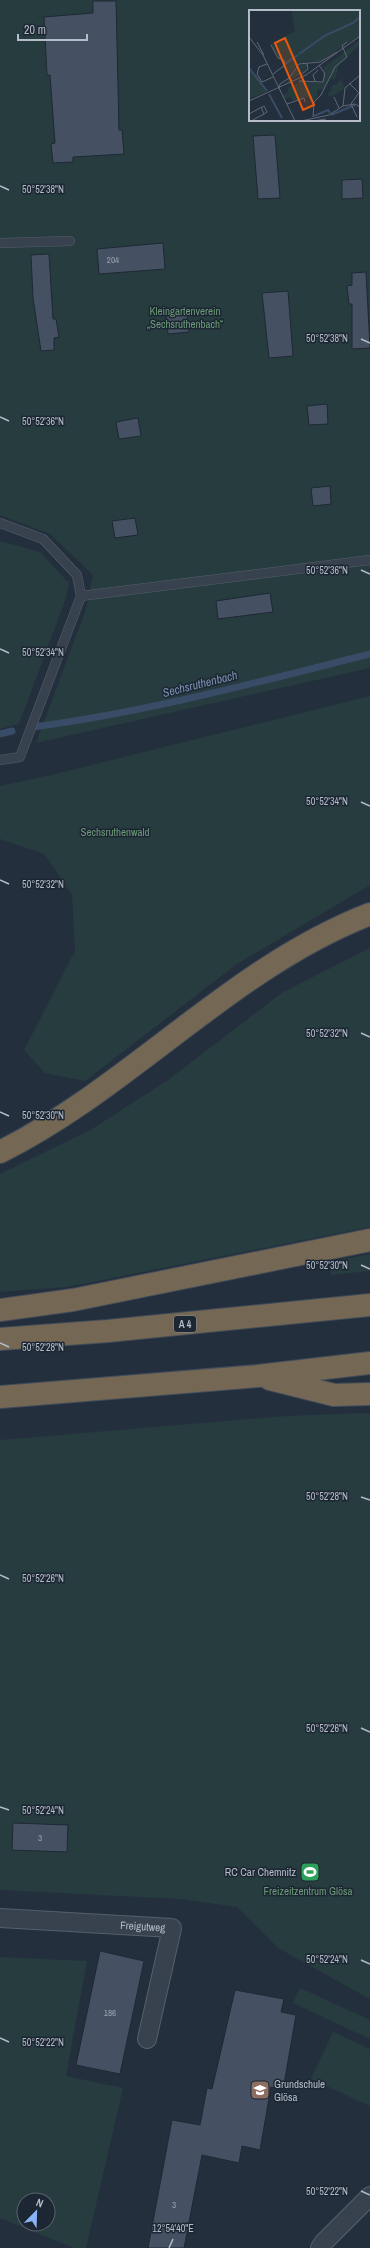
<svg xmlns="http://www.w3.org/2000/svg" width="370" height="2248" font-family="'Archivo Narrow',sans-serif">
<rect width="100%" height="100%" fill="#242f3e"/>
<g fill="#263c3f" fill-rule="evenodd">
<path d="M0 0H370V668L36 743 86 609 93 575 50 534 0 515ZM250 11H359V120H250Z"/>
<path d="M0 541 40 552 69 583 66 598 19 724 0 729Z"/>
<path d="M370 696V885L237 964 85 1081 45 1073 24 1050 75 951 72 894 44 854 0 839V786L51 775Z"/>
<path d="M370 948V1227L67 1287 0 1292V1174L92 1129 168 1080 283 992Z"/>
<path d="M370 1254V1271L331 1275 329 1262Z"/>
<path d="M362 1413 370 1414V1999L278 1948 237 1907 180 1899 0 1890V1440L287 1416Z"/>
<path d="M0 1957 87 1961 66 2076 123 2088 86 2248H74L0 2218ZM24 2200H48V2224H24Z"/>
<path d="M300 1988 370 2020V2039L293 2003Z"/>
<path d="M333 2032 370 2049V2106L311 2079Z"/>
</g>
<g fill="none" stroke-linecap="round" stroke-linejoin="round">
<g stroke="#394c67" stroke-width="7">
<path d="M33 727C147 712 258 682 370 654"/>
<path d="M0 734 12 731"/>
</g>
</g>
<g fill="#455162" stroke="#1f2835">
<path d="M93 1H116L119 130H122L124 154 73 157V162L53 163 51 144 55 143 50 75H47L44 17 93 13Z"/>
<path d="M275 135 280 198 258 199 253 136Z"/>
<path d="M362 179 363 198 342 199V180Z"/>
<path d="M163 243 165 269 99 274 97 249Z"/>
<path d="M49 254 53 319H56L59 337 54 338V350L41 351 33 298 31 255Z"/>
<path d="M366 272 370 348 352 349V304H349L347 286 352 285V273Z"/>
<path d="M288 291 293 356 269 358 262 293Z"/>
<path d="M187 313 189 332 168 334 166 315Z"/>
<path d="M327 404 328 424 309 425 307 406Z"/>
<path d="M138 418 141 436 119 439 116 422Z"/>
<path d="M330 486 331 504 313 506 311 488Z"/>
<path d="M135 518 138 535 115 538 112 521Z"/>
<path d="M270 593 273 612 218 619 216 601Z"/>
<path d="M13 1823 68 1825 67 1852 12 1850Z"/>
<path d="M100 1951 144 1961 120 2074 76 2065Z"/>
<path d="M235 1990 284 1999 281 2012 296 2015 283 2090 271 2087 260 2150 242 2146 239 2163 202 2155 184 2248H148L172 2120 200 2125 207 2088 212 2089Z"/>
</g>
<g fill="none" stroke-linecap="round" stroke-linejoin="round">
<g stroke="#565f6c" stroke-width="10">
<g id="service">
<path d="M0 243 70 241"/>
<path d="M0 523 43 539 77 575 81 596 20 757 0 760"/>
<path d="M81 596 370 560"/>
</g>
</g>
<g stroke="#565f6c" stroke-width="20">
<g id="minor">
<path id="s1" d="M0 1918 172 1928 147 2039"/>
<path d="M320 2248 324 2242 370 2196"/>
</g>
</g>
<g stroke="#434c59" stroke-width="24">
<g id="motorway">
<path d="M0 1152C132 1086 231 968 370 914"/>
<path d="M0 1310 73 1300 370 1240"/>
<path d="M0 1339 108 1331 370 1305"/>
<path d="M270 1379 334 1395 370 1394"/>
<path d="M0 1397 258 1376 370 1363"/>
</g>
</g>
<use href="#service" stroke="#38414e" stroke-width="9"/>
<use href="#minor" stroke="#38414e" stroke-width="18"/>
<use href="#motorway" stroke="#746855" stroke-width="22"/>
</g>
<path fill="none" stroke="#b4bcc9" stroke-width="1.5" d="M0 186 9 190M361 339 370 343M0 417 9 421M361 570 370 574M0 649 9 653M361 802 370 806M0 880 9 884M361 1033 370 1037M0 1112 9 1116M361 1265 370 1269M0 1343 9 1347M361 1497 370 1500M0 1575 9 1579M361 1728 370 1732M0 1807 9 1810M361 1960 370 1964M0 2038 9 2042M361 2191 370 2195M169 2248 173 2239"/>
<defs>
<g id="stadium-square" transform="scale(1)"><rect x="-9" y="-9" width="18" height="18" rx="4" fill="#2e9e5b" stroke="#1d2633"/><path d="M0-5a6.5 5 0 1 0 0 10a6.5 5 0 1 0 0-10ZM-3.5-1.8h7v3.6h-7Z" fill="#fff"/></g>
<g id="school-square" transform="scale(1)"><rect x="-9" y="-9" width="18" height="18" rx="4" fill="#8d6e63" stroke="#1d2633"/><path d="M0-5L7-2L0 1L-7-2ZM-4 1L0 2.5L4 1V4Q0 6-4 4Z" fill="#fff"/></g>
</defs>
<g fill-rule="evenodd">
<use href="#stadium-square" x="310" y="1872"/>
<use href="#school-square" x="260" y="2090"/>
</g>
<g text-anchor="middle" stroke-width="3" stroke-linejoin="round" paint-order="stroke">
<g font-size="9" fill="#98a1af">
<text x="113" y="263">204</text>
<text x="40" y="1841">3</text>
<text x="110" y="2016">186</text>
<text x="174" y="2208">3</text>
</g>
<rect fill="#1d2633" stroke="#878f9c" stroke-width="1" x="174" y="1316" width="22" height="16" rx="3"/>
<g font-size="10" font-weight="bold" fill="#b4bcc9">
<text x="185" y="1328">A 4</text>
</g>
<g font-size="11" fill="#6b9a76" stroke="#1d2633">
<text x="185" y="315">Kleingartenverein<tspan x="185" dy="13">„Sechsruthenbach“</tspan></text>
<text x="115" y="836">Sechsruthenwald</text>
<text x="308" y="1895">Freizeitzentrum Glösa</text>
</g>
<g font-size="11" fill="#b4bcc9" stroke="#1d2633" text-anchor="end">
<text x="296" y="1876">RC Car Chemnitz</text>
<text x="274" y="2088" text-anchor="start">Grundschule<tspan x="274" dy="13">Glösa</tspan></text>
</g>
<g font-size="11" fill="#b4bcc9" stroke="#1d2633">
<text dy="4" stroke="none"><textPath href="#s1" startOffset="143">Freigutweg</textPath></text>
</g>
<g font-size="12" font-style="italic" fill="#7c92b1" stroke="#1d2633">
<text transform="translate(200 684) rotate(-14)" y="4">Sechsruthenbach</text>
</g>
</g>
<g transform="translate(249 10)">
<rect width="111" height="111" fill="#242f3e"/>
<path d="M42 0H111V25L72 51 51 52 40 64 39 59 33 58 50 45 36 55V49L29 48 21 34 46 21ZM111 30V35L90 54 86 70 81 68 75 79 68 80V88L64 91 57 87 44 91 42 87 36 89 34 85 39 82V78L52 71 74 73V58ZM58 54 57 61 36 74 51 55ZM0 56 19 81 0 89ZM92 69 96 78 86 85 78 87 84 74 87 75Z" fill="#263c3f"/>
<path fill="none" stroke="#394c67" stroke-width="2" d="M50 44 77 25 104 13 111 7M36 54 49 45M0 58 18 81M20 84 33 108M82 105 106 95M65 106 79 100 81 103"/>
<path fill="none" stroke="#5e6776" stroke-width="1" d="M0 27 14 45 46 111M8 32 15 45M22 35 29 48 35 50 36 55 24 64M18 54 10 57 8 64 13 72 24 67M52 65 59 59 58 54 54 53M50 71 74 72 76 64 70 55M66 71 64 65 69 60M100 73 109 82M30 79 31 74 40 68 50 54 71 52 88 42M85 87 90 98M0 91 57 65 111 26M38 94 55 88 56 92M94 96 96 78 111 65M0 104 15 96 18 102 15 104M64 107 65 92 72 85 86 57 98 47 93 36 98 32M108 107 102 94 111 81M2 111 15 104 12 97M52 111 80 105 94 96 106 94 111 97M64 111 77 109"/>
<path fill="#e8590c" fill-opacity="0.15" stroke="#e8590c" stroke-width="2" d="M36 28 65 95 54 100 26 33Z"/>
<rect width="111" height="111" fill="none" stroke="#b4bcc9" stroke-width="2"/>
</g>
<g font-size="10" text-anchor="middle" fill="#b4bcc9" stroke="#1d2633" stroke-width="3" stroke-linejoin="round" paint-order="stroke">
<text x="43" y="193">50°52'38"N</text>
<text x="327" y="342">50°52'38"N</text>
<text x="43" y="425">50°52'36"N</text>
<text x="327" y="574">50°52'36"N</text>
<text x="43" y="656">50°52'34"N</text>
<text x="327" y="805">50°52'34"N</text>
<text x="43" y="888">50°52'32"N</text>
<text x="327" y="1037">50°52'32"N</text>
<text x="43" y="1119">50°52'30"N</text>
<text x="327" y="1269">50°52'30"N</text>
<text x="43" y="1351">50°52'28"N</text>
<text x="327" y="1500">50°52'28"N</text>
<text x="43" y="1582">50°52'26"N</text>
<text x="327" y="1732">50°52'26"N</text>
<text x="43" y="1814">50°52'24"N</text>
<text x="327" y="1963">50°52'24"N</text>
<text x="43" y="2046">50°52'22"N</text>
<text x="327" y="2195">50°52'22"N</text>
<text x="173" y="2232">12°54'40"E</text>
</g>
<g transform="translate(36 2212) rotate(23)"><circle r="19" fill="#1d2633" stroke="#59626f"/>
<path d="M0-3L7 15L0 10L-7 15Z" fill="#8ab4f8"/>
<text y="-6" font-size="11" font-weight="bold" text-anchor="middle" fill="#b4bcc9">N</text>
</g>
<path d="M18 34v6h69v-6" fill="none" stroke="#b4bcc9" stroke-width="2"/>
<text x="24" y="34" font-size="12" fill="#b4bcc9" stroke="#1d2633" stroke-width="3" paint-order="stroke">20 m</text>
</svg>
